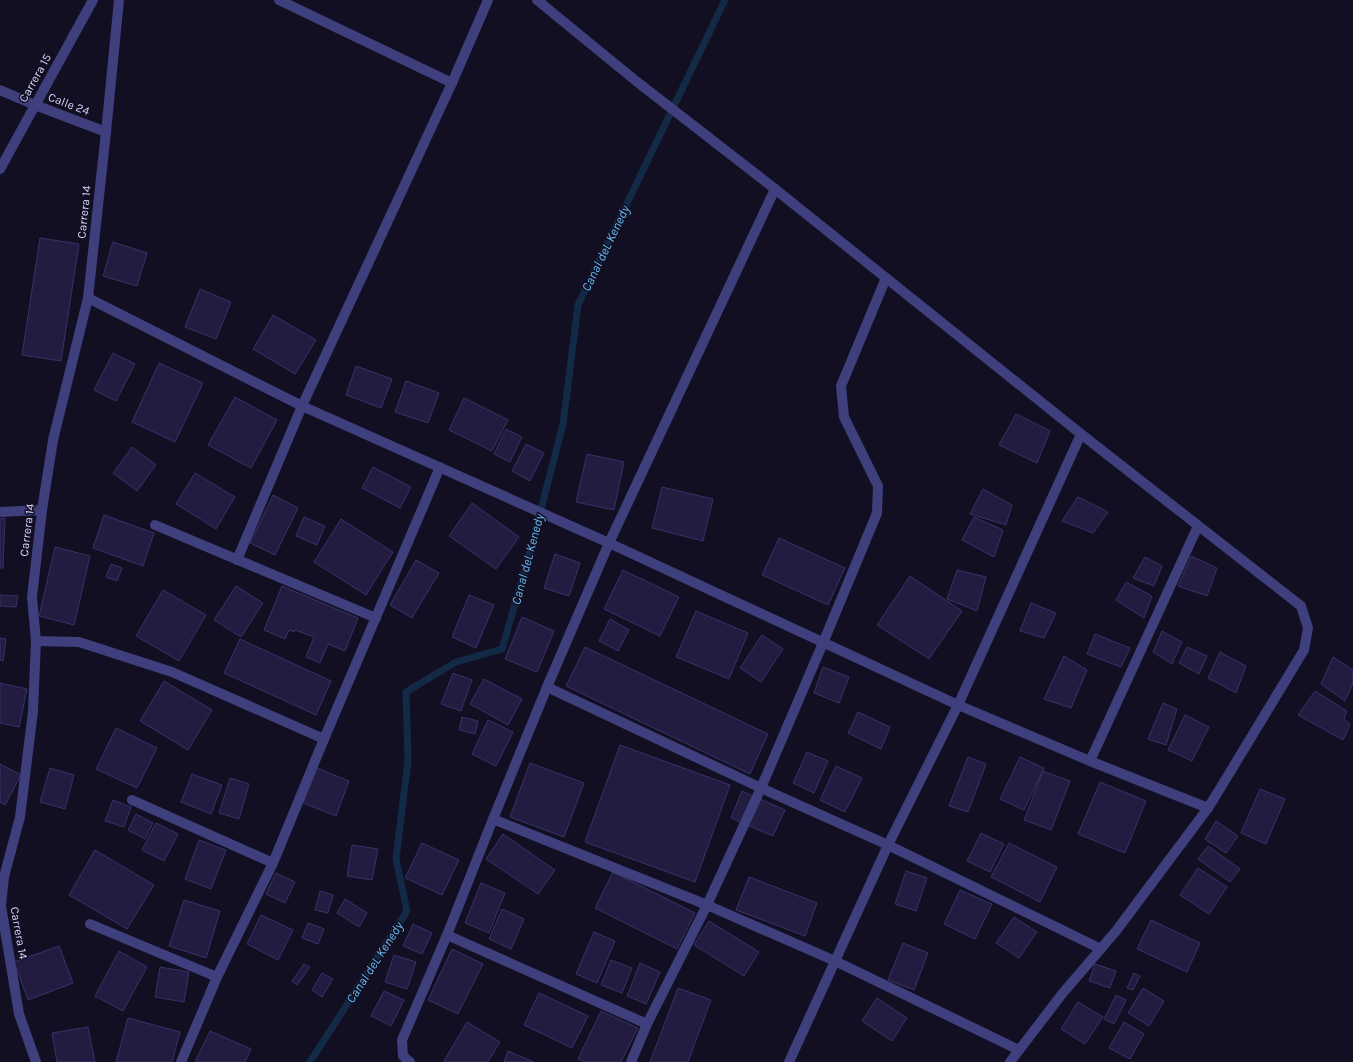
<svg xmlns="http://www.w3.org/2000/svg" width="1353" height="1062" font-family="Karla,sans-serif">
<rect width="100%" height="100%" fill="#110f21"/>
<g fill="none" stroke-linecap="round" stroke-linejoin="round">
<path stroke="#132a47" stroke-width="7" d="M310 1062 407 911 396 859 408 760 406 692 456 662 502 649 530 552 563 424 578 305 725 0"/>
</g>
<g fill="#221d40" stroke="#39316a">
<path d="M40 238 79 244 61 361 22 355Z"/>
<path d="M113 242 147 253 137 286 103 276Z"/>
<path d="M200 289 231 302 216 339 185 327Z"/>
<path d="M273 315 316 340 295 374 253 349Z"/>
<path d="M113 353 135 364 116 401 94 390Z"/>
<path d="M159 363 203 383 175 442 132 422Z"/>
<path d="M356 366 392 379 381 408 346 395Z"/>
<path d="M406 381 439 393 428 423 395 412Z"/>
<path d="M235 397 277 420 251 468 208 445Z"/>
<path d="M464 398 508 420 492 451 449 430Z"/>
<path d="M1016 414 1050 431 1037 463 999 445Z"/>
<path d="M506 429 522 437 510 462 494 454Z"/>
<path d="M526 444 544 453 530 481 512 471Z"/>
<path d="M132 447 156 465 137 491 113 473Z"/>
<path d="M587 454 624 462 614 510 576 502Z"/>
<path d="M373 467 411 487 400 508 362 488Z"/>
<path d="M195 473 235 497 216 529 176 504Z"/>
<path d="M662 487 713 499 703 541 652 528Z"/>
<path d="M983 489 1012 505 1006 525 970 514Z"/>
<path d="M273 495 298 508 275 555 250 543Z"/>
<path d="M1078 497 1108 512 1093 533 1062 521Z"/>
<path d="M472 503 519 537 496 569 449 536Z"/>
<path d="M104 515 154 533 143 566 93 548Z"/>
<path d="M304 517 325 526 317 545 296 536Z"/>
<path d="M974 517 1003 530 994 557 962 540Z"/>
<path d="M5 518 3 568H0V519Z"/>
<path d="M341 519 393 552 366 595 314 562Z"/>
<path d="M779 538 845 568 828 605 762 575Z"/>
<path d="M55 547 90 556 74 625 39 616Z"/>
<path d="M555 554 580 563 569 596 544 588Z"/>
<path d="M1191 556 1217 568 1207 596 1178 586Z"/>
<path d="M1145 557 1162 566 1154 586 1133 578Z"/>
<path d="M416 560 439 573 412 618 390 605Z"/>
<path d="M111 564 122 568 117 581 106 577Z"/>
<path d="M623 570 679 597 660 636 604 609Z"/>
<path d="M957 570 986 577 977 611 947 599Z"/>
<path d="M910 576 962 611 929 659 877 625Z"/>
<path d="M1126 582 1152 596 1144 618 1116 600Z"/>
<path d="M236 586 263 603 241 637 214 620Z"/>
<path d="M282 586 358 618 345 651 328 644 320 663 306 657 314 637 295 630 294 632 289 630 285 639 264 630Z"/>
<path d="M163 590 206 615 179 661 136 636Z"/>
<path d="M0 595 18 596 16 607 0 606Z"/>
<path d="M469 595 494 605 476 648 452 637Z"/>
<path d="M1031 603 1056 613 1044 638 1020 631Z"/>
<path d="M696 611 748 633 729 679 676 657Z"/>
<path d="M522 617 554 631 537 672 505 659Z"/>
<path d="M610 619 629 630 618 651 599 641Z"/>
<path d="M1162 631 1182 642 1172 664 1153 652Z"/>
<path d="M1095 634 1130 648 1121 667 1087 654Z"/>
<path d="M762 635 783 649 761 682 740 668Z"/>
<path d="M0 638 6 639 3 661 0 660Z"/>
<path d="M240 639 331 681 316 715 224 673Z"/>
<path d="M585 647 768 734 750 774 566 686Z"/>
<path d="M1187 647 1207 656 1199 674 1179 663Z"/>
<path d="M1220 652 1246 666 1236 693 1208 678Z"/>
<path d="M1064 656 1087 670 1071 708 1044 699Z"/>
<path d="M1333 657 1353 670V683L1345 701 1321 684Z"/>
<path d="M823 667 849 677 839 703 814 693Z"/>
<path d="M453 673 472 680 461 711 441 704Z"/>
<path d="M484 679 522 699 508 725 470 704Z"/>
<path d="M164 681 212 710 188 750 140 721Z"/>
<path d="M0 683 27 689 19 727 0 723Z"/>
<path d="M1315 691 1347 711 1344 718 1350 725 1343 740 1298 715Z"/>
<path d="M1163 703 1177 709 1166 745 1148 739Z"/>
<path d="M858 712 890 727 881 749 848 733Z"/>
<path d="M1185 715 1209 727 1192 761 1168 750Z"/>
<path d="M462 717 478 721 475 734 459 730Z"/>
<path d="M488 720 513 732 496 766 472 754Z"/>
<path d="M116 728 157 748 137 788 96 769Z"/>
<path d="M620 745 730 785 695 882 585 842Z"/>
<path d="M807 752 828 761 814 793 793 783Z"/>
<path d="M968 757 986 764 968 812 949 806Z"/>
<path d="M1020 757 1044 768 1024 810 1000 799Z"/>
<path d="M530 763 584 783 564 837 510 817Z"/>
<path d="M0 764 21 775 5 805 0 802Z"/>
<path d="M836 766 862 778 845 812 820 800Z"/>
<path d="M50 768 74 775 65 809 40 802Z"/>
<path d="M317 768 349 781 336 816 303 803Z"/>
<path d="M1043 771 1070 781 1051 830 1024 820Z"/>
<path d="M192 774 222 785 211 814 181 802Z"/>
<path d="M230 778 249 784 239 819 219 813Z"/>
<path d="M1100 782 1146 801 1125 853 1078 834Z"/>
<path d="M1260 789 1285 799 1266 844 1241 833Z"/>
<path d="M742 791 785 810 773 836 731 818Z"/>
<path d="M113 800 131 807 124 827 105 821Z"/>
<path d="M136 814 153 823 145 839 128 830Z"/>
<path d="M1216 821 1238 836 1226 853 1205 839Z"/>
<path d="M156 823 178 834 164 861 142 850Z"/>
<path d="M981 833 1004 844 990 872 967 861Z"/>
<path d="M503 834 555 870 538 894 486 859Z"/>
<path d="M199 840 226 850 211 889 185 879Z"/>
<path d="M422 843 459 860 442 895 405 878Z"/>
<path d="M1009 843 1057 867 1040 902 991 877Z"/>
<path d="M352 845 378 849 372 880 347 876Z"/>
<path d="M1208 846 1240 869 1230 882 1198 859Z"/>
<path d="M95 850 154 885 127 929 69 895Z"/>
<path d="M1198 868 1227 887 1209 914 1180 895Z"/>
<path d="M906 871 927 878 916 911 895 904Z"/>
<path d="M613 872 695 913 677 949 595 908Z"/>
<path d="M276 873 295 882 285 903 266 894Z"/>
<path d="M749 877 817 903 805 936 736 910Z"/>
<path d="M481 883 505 893 489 933 465 923Z"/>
<path d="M960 890 992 904 975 939 944 924Z"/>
<path d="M320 891 333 895 328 913 315 910Z"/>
<path d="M345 899 367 913 359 927 337 913Z"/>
<path d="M184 900 220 911 206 958 169 946Z"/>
<path d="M502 909 524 919 511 949 489 939Z"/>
<path d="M261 915 293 930 278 960 247 944Z"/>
<path d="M1014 917 1037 932 1019 958 996 943Z"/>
<path d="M1151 920 1200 943 1187 972 1137 949Z"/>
<path d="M709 921 759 952 744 976 694 945Z"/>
<path d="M308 923 324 929 318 944 302 938Z"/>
<path d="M413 924 432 933 422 954 403 946Z"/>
<path d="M594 932 615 941 597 983 576 974Z"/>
<path d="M903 943 928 953 914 990 888 980Z"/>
<path d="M59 946 73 983 28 1000 14 962Z"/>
<path d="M452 949 483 964 458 1014 428 1000Z"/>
<path d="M119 951 147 967 123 1011 95 996Z"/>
<path d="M394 955 416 962 407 989 385 982Z"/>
<path d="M611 960 632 968 622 993 601 985Z"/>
<path d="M640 963 660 972 646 1004 627 996Z"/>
<path d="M304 964 310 967 297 985 292 981Z"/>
<path d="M1095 964 1116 971 1110 988 1089 981Z"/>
<path d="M160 967 189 972 184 1002 155 997Z"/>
<path d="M322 973 333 979 322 997 312 990Z"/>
<path d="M1134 973 1140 976 1133 990 1127 988Z"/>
<path d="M678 988 711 1000 688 1062H650Z"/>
<path d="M1143 988 1164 1001 1149 1026 1128 1013Z"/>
<path d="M384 991 404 1000 391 1026 371 1016Z"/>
<path d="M539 993 588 1016 572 1048 524 1025Z"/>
<path d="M1116 995 1126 1000 1114 1024 1104 1019Z"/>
<path d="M877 998 907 1018 892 1041 862 1021Z"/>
<path d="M1078 1002 1103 1017 1085 1044 1061 1029Z"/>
<path d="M601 1011 638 1028 621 1062H584L578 1059Z"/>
<path d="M128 1018 180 1032 172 1062H116Z"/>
<path d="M467 1022 500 1042 488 1062H446L444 1061Z"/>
<path d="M1124 1022 1144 1034 1130 1059 1109 1048Z"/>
<path d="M88 1027 95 1062H57L52 1033Z"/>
<path d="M210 1031 251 1049 245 1062H195Z"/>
<path d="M508 1051 534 1062H504Z"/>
</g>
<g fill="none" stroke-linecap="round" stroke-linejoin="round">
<g stroke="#3e3f7c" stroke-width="10">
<path d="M279 0 452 83"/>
<path d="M537 0 636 81 775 189 1081 434 1301 606 1308 628 1304 650 1221 787 1208 808 1116 931 1062 994 1010 1062"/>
<path d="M0 90 35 105 106 132"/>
<path d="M0 169 93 0"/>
<path d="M88 298 302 406 609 543 958 705 1090 761 1208 808"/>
<path d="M0 512 42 510"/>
<path d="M155 525 376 618"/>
<path d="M237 560 302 406 452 83 488 0"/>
<path d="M36 641 79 642 172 672 324 739"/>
<path d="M547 687 761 788 888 845 1101 949"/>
<path d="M1090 761 1198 526"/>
<path d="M132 800 273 863"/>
<path d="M493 819 707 905 835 961 1019 1050"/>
<path d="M90 924 217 977"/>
<path d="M447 935 647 1024"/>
<path d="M36 1062 19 1014 1 906 4 877 20 817 33 711 36 641 32 597 42 510 53 440 88 298 106 132 119 0"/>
<path d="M181 1062 217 977 273 863 324 739 440 467"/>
<path d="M410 1062 403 1056 402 1040 447 935 493 819 547 687 609 543 775 189"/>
<path d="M631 1062 647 1024 707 905 761 788 823 643 877 513 878 486 844 417 841 386 886 278"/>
<path d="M789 1062 888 845 958 705 1081 434"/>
</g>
</g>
<g text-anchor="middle" stroke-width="3" stroke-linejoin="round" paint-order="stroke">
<g font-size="12" fill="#d5d2fb" stroke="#110f21">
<text transform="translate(35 78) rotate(-61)" y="4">Carrera 15</text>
<text transform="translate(69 104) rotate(21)" y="4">Calle 24</text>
<text transform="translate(84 212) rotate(-84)" y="4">Carrera 14</text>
<text transform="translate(27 530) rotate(-83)" y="4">Carrera 14</text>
<text transform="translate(19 933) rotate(80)" y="4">Carrera 14</text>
</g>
<g font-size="13" font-style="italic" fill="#69bbf3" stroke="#110f21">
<text transform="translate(605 248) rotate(-64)" y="5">Canal deL Kenedy</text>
<text transform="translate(527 559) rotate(-75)" y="5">Canal deL Kenedy</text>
<text transform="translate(374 962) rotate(-57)" y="5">Canal deL Kenedy</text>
</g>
</g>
</svg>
